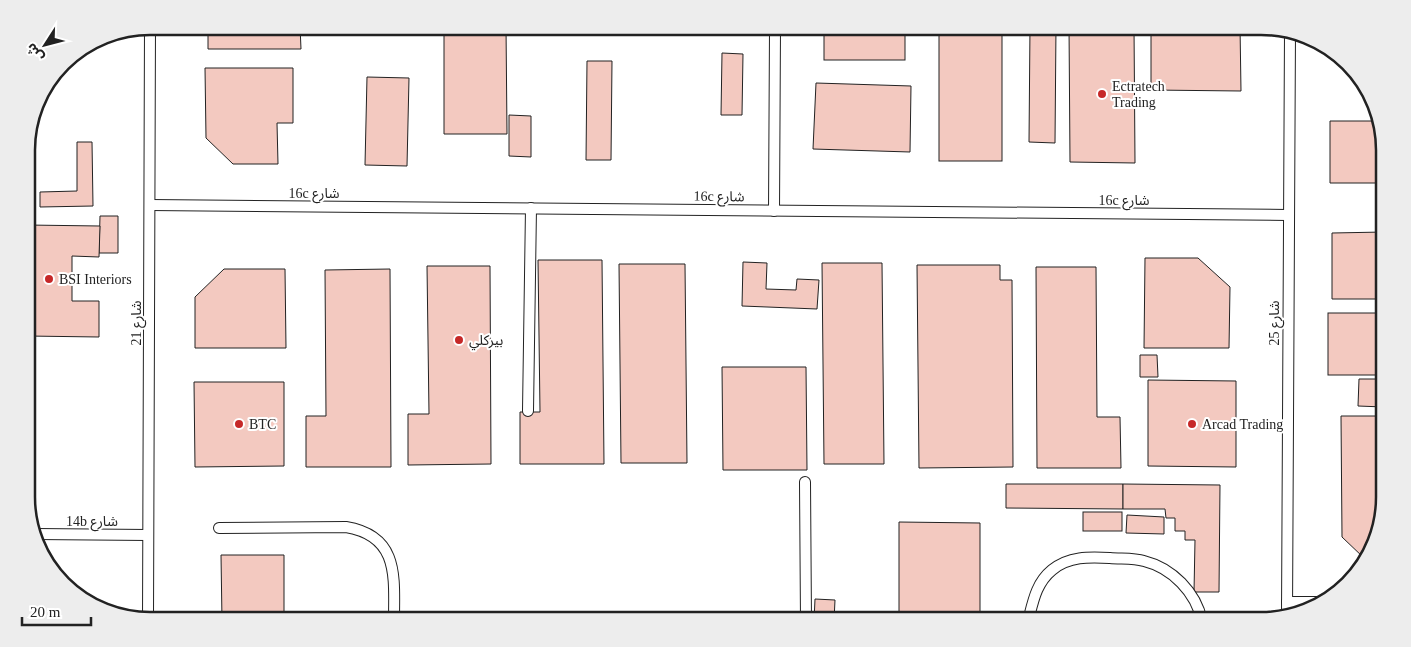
<svg xmlns="http://www.w3.org/2000/svg" width="1411" height="647" font-family="'Times New Roman','Noto Sans Arabic',serif">
<style>
.building{fill:#f3c9c0;stroke:#222}
.lines{fill:none;stroke-linecap:round;stroke-linejoin:round}
.lane-casing{stroke:#222;stroke-width:12}
.lane{stroke:#fff;stroke-width:10}
.poi-dot{fill:#c62828;stroke:#fff;stroke-width:2}
.labels{text-anchor:middle;stroke-width:4;stroke-linejoin:round;paint-order:stroke}
.poi-label{font-size:14px;fill:#222;stroke:#fff;text-anchor:start}
.street-label{font-size:14px;fill:#222;stroke:#fff}
.rim{fill:none;stroke:#222;stroke-width:2.5}
</style>
<rect width="100%" height="100%" fill="#fff"/>
<!-- building -->
<g class="building">
<polygon points="208,26 300,26 301,49 208,49"/>
<polygon points="444,26 506,26 507,134 444,134"/>
<rect x="824" y="26" width="81" height="34"/>
<rect x="939" y="26" width="63" height="135"/>
<polygon points="1030,26 1056,26 1055,143 1029,142"/>
<polygon points="1069,26 1134,26 1135,163 1070,162"/>
<polygon points="1151,26 1240,26 1241,91 1151,90"/>
<polygon points="722,53 743,54 742,115 721,115"/>
<polygon points="587,61 612,61 611,160 586,160"/>
<polygon points="205,68 293,68 293,123 277,123 278,164 233,164 206,138"/>
<polygon points="367,77 409,78 407,166 365,165"/>
<polygon points="816,83 911,86 910,152 813,149"/>
<polygon points="509,115 531,116 531,157 509,156"/>
<polygon points="1330,121 1378,121 1384,134 1384,183 1330,183"/>
<polygon points="77,142 92,142 93,206 40,207 40,192 77,191"/>
<polygon points="100,216 118,216 118,253 99,253"/>
<polygon points="27,225 100,226 99,257 72,256 72,301 99,301 99,337 27,336"/>
<polygon points="1384,232 1384,299 1332,299 1332,233"/>
<polygon points="1145,258 1198,258 1230,287 1229,348 1144,348"/>
<polygon points="538,260 602,260 604,464 520,464 520,412 540,412"/>
<polygon points="743,262 767,263 766,289 796,290 797,279 819,280 817,309 742,306"/>
<polygon points="822,263 882,263 884,464 824,464"/>
<polygon points="619,264 685,264 687,463 621,463"/>
<polygon points="917,265 1000,265 1000,280 1012,280 1013,467 919,468"/>
<polygon points="427,266 490,266 491,464 408,465 408,414 429,414"/>
<polygon points="1036,267 1096,267 1097,417 1120,417 1121,468 1037,468"/>
<polygon points="224,269 285,269 286,348 195,348 195,297"/>
<polygon points="390,269 391,467 306,467 306,416 326,416 325,270"/>
<rect x="1328" y="313" width="56" height="62"/>
<polygon points="1140,355 1157,355 1158,377 1140,377"/>
<polygon points="722,367 806,367 807,470 723,470"/>
<polygon points="1359,379 1384,379 1384,407 1358,406"/>
<polygon points="1148,380 1236,381 1236,467 1148,466"/>
<polygon points="194,382 284,382 284,466 195,467"/>
<polygon points="1341,416 1385,416 1385,497 1375,544 1364,558 1342,537"/>
<polygon points="1006,484 1123,484 1123,509 1006,508"/>
<polygon points="1123,484 1220,485 1219,592 1194,592 1195,540 1185,540 1185,531 1175,531 1175,518 1166,518 1165,509 1123,509"/>
<rect x="1083" y="512" width="39" height="19"/>
<polygon points="1127,515 1164,517 1164,534 1126,533"/>
<polygon points="899,522 980,523 980,621 899,621"/>
<polygon points="221,555 284,555 284,621 222,621"/>
<polygon points="67,584 74,584 91,602"/>
<polygon points="815,599 835,600 834,621 814,621"/>
</g>
<g class="lines">
<defs>
<g id="lane">
<polyline points="150,205 1288,215"/>
<polyline points="774,211 775,29"/>
<polyline points="528,411 531,208"/>
<polyline points="805,482 806,621"/>
<path d="M219,528L346,527C400,536 394,578 394,621"/>
<polyline points="36,534 148,535"/>
<polyline points="1287,602 1323,602"/>
<polyline points="1287,614 1290,32"/>
<polyline points="148,620 150,26"/>
<path d="M1028,621C1033,602 1036,583 1052,570C1069,556 1089,557 1110,558C1121,559 1134,558 1144,561C1172,568 1196,592 1202,621"/>
</g>
</defs>
<!-- lane casing -->
<use href="#lane" class="lane-casing"/>
<!-- lane -->
<use href="#lane" class="lane"/>
</g>
<!-- markers -->
<g class="poi-dot">
<circle cx="1102" cy="94" r="5"/>
<circle cx="49" cy="279" r="5"/>
<circle cx="459" cy="340" r="5"/>
<circle cx="239" cy="424" r="5"/>
<circle cx="1192" cy="424" r="5"/>
</g>
<g class="labels">
<!-- poi labels -->
<g class="poi-label">
<text x="1112" y="91">Ectratech<tspan x="1112" dy="16">Trading</tspan></text>
<text x="59" y="284">BSI Interiors</text>
<text x="469" y="345">بيركلي</text>
<text x="249" y="429">BTC</text>
<text x="1202" y="429">Arcad Trading</text>
</g>
<!-- street labels -->
<g class="street-label">
<text x="314" y="198">16c شارع</text>
<text transform="translate(719 196) rotate(1)" y="5">16c شارع</text>
<text x="1124" y="205">16c شارع</text>
<text transform="translate(136 323) rotate(-90)" y="5">شارع 21</text>
<text transform="translate(1274 323) rotate(-90)" y="5">شارع 25</text>
<text x="92" y="526">14b شارع</text>
</g>
</g>
<!-- crop -->
<path d="M0 0H1411V647H0ZM150 35H1261A115 115 0 0 1 1376 150V497A115 115 0 0 1 1261 612H150A115 115 0 0 1 35 497V150A115 115 0 0 1 150 35Z" fill="#ededed" fill-rule="evenodd"/>
<path class="rim" d="M150 35H1261A115 115 0 0 1 1376 150V497A115 115 0 0 1 1261 612H150A115 115 0 0 1 35 497V150A115 115 0 0 1 150 35Z"/>
<!-- north arrow -->
<g transform="translate(45 45) rotate(234)" stroke="#ffffff" stroke-width="4" paint-order="stroke">
<path d="M0-4L9 19L0 12L-9 19Z" fill="#222222"/>
<text y="-8" font-size="14" font-weight="bold" text-anchor="middle" fill="#222222">ش</text>
</g>
<!-- scale -->
<path d="M22 617v8h69v-8" fill="none" stroke="#222222" stroke-width="2.5"/>
<text x="30" y="617" font-size="15" fill="#222222" stroke="#ffffff" stroke-width="4" paint-order="stroke">20 m</text>
</svg>
